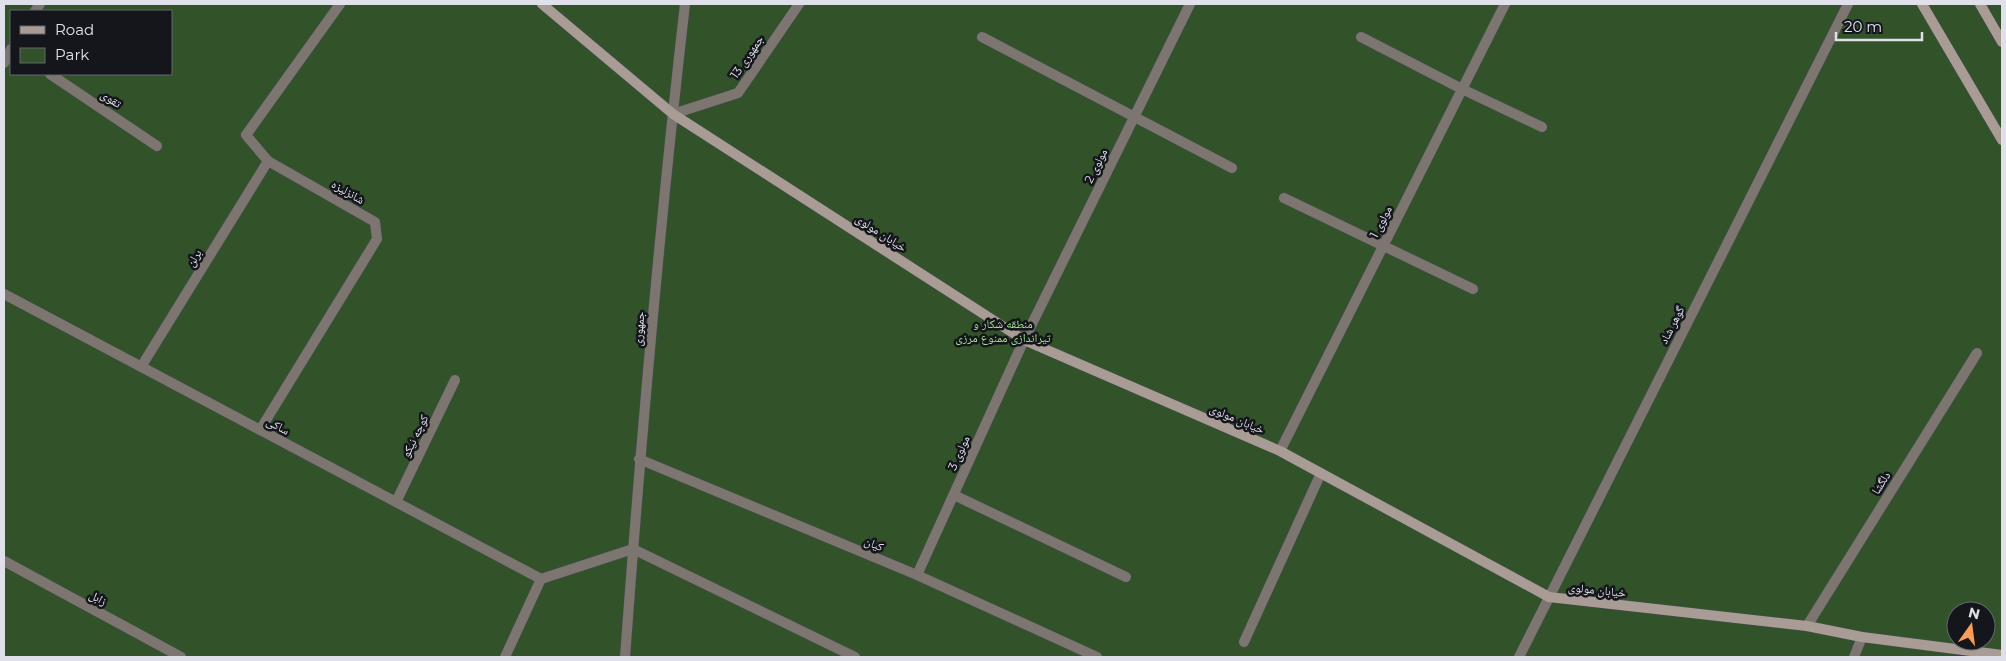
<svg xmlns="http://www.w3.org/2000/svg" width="2006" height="661" font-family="Montserrat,'Noto Naskh Arabic',sans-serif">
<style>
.green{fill:#325329;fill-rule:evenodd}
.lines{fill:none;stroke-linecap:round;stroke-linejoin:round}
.street-casing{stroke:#494a57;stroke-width:11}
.secondary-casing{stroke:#494a57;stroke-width:11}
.street{stroke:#7c7570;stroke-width:10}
.secondary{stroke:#a89c95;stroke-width:10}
.labels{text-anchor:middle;stroke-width:5;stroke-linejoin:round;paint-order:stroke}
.street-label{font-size:12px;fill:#dfe0ea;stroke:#15161c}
.park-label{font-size:12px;fill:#9fe48d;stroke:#15161c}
</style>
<rect width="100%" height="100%" fill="#2c2d3b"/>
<!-- green -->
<path class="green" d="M4,4H2002V657H4ZM11,11H171V74H11ZM1956,611H1986V641H1956Z"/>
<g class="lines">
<defs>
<g id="street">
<polyline points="35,11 40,4"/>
<polyline points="982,37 1232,168"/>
<polyline points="1361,37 1462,89 1542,127"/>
<polyline points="4,63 11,49"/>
<polyline points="50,74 157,146"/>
<polyline points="673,114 738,93 799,4"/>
<polyline points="1284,198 1473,289"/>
<polyline points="4,294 541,579"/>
<polyline points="141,367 268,161"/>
<polyline points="260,430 377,239 375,222 268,161 246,135 340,4"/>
<polyline points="1280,451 1505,4"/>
<polyline points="639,459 917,575 1097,657"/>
<polyline points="954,495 1126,577"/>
<polyline points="396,502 455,380"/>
<polyline points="4,561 181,657"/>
<polyline points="917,575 1024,340 1190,4"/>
<polyline points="1807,626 1977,353"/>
<polyline points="1244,642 1321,473"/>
<polyline points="505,657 541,579 633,549 855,657"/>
<path d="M625,657C641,439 660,221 685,4"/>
<polyline points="1519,657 1848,4"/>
<polyline points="1854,657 1862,637"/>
</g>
<g id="secondary">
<polyline points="542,4 673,114 1024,340 1280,451 1549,597 1807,626 1862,637 2002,655"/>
<polyline points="1922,4 2002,140"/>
<polyline points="1980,4 2002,42"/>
</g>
</defs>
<!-- street casing -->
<use href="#street" class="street-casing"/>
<!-- secondary casing -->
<use href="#secondary" class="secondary-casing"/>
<!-- street -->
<use href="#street" class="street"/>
<!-- secondary -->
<use href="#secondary" class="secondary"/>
</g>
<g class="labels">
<!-- street labels -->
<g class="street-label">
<text transform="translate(747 57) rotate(-56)" y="4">جمهوری 13</text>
<text transform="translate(111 99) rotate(34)" y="4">تقوی</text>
<text transform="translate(1096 166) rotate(-64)" y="4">مولوی 2</text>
<text transform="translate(348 192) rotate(30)" y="4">شانزلیزه</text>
<text transform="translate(1381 222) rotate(-63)" y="4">مولوی 1</text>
<text transform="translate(881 233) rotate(33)" y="4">خیابان مولوی</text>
<text transform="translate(194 258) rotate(-59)" y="4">برلن</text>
<text transform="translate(1672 325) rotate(-63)" y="4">گوهر شاد</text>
<text transform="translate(639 329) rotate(-85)" y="4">جمهوری</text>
<text transform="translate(1237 419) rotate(23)" y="4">خیابان مولوی</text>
<text transform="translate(278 426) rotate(28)" y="4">ساکی</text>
<text transform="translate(415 436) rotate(-64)" y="4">کوچه نیکو</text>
<text transform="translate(959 453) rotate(-66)" y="4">مولوی 3</text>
<text transform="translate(1881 483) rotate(-58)" y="4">دلگشا</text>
<text transform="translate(874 544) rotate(23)" y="4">کیان</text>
<text transform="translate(1597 590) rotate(6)" y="4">خیابان مولوی</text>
<text transform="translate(98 598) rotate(29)" y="4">زابل</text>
</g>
<!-- park labels -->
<g class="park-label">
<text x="1003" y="328">منطقه شکار و<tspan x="1003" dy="14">تیراندازی ممنوع مرزی</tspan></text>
</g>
</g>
<!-- border -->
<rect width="2006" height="661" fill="none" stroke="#dfe0ea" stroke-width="10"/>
<!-- legend -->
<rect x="10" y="10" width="162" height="65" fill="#15161c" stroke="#66676e"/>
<rect x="20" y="26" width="25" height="8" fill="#a89c95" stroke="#66676e"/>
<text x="55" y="35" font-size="15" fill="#dfe0ea">Road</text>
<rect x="20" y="48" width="25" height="15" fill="#325329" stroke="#66676e"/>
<text x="55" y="60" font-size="15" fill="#dfe0ea">Park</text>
<!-- north arrow -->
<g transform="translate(1971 626) rotate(14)"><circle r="24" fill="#15161c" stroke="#66676e"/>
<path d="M0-4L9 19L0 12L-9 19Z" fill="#fd9c56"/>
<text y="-8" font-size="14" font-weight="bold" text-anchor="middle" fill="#dfe0ea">N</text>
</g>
<!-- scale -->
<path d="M1836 32v8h86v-8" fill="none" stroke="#dfe0ea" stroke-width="2.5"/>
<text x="1844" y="32" font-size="15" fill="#dfe0ea" stroke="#15161c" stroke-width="4" paint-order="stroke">20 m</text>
</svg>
